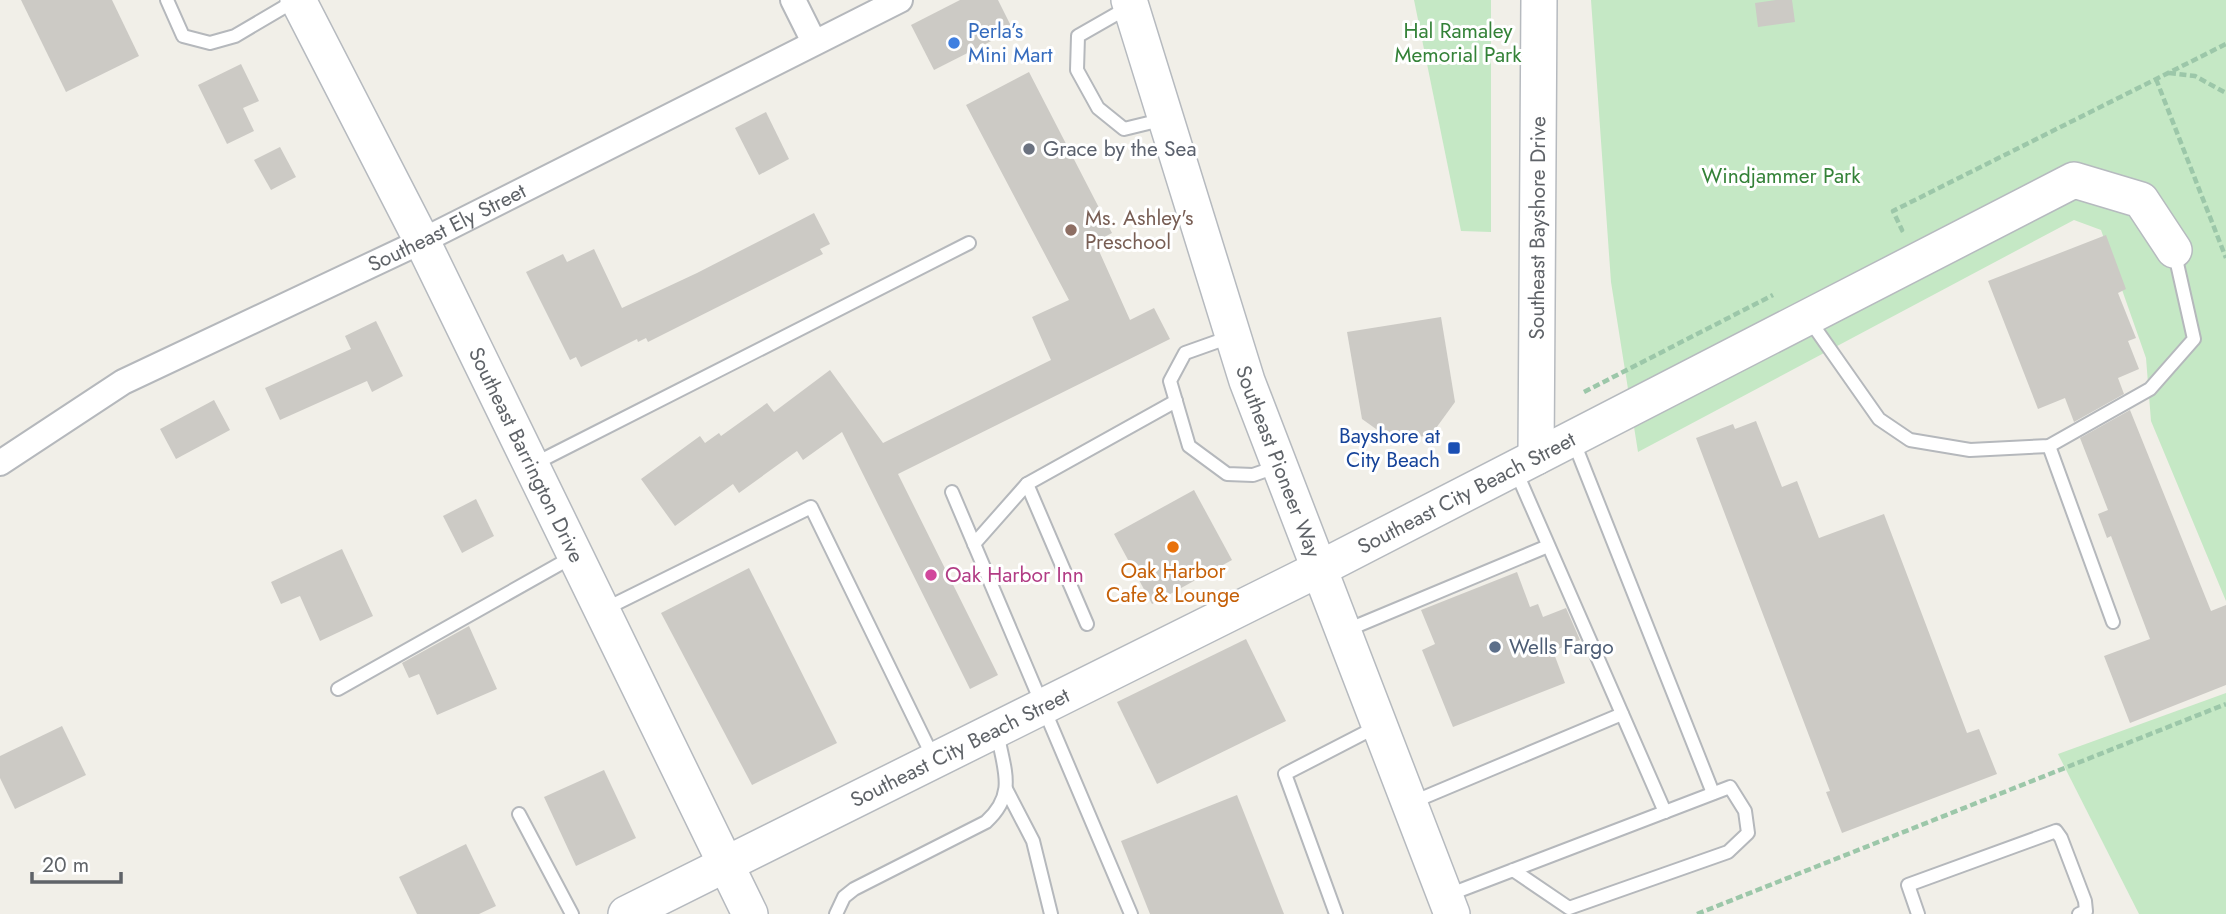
<svg xmlns="http://www.w3.org/2000/svg" width="2226" height="914" font-family="Jost,sans-serif">
<style>
.green{fill:#c5e8c5}
.building{fill:#cccac5}
.lines{fill:none;stroke-linecap:round;stroke-linejoin:round}
.lane-casing{stroke:#b5b8bc;stroke-width:16}
.street-casing{stroke:#b5b8bc;stroke-width:28}
.secondary-casing{stroke:#b6babf;stroke-width:38}
.path{stroke:#9cc7a9;stroke-width:4.5;stroke-dasharray:7 3.5;stroke-linecap:butt}
.lane{stroke:#fff;stroke-width:12}
.street{stroke:#fff;stroke-width:24}
.secondary{stroke:#fff;stroke-width:35}
.shop-dot{fill:#3f7fe0;stroke:#fff;stroke-width:2.5}
.worship-dot{fill:#6b7280;stroke:#fff;stroke-width:2.5}
.education-dot{fill:#8d6e63;stroke:#fff;stroke-width:2.5}
.transit-dot{fill:#1a4fb4;stroke:#fff;stroke-width:2.5}
.food-dot{fill:#e8710a;stroke:#fff;stroke-width:2.5}
.hotel-dot{fill:#d1479c;stroke:#fff;stroke-width:2.5}
.service-dot{fill:#5c6f8a;stroke:#fff;stroke-width:2.5}
.labels{text-anchor:middle;stroke-width:6;stroke-linejoin:round;paint-order:stroke}
.shop-label{font-size:21px;fill:#366cbe;stroke:#fff;text-anchor:start}
.park-label{font-size:21px;fill:#348238;stroke:#fff}
.worship-label{font-size:21px;fill:#5b616d;stroke:#fff;text-anchor:start}
.education-label{font-size:21px;fill:#785e54;stroke:#fff;text-anchor:start}
.street-label{font-size:21px;fill:#5f6368;stroke:#fff}
.transit-label{font-size:21px;fill:#164399;stroke:#fff;text-anchor:end}
.food-label{font-size:21px;fill:#c56008;stroke:#fff}
.hotel-label{font-size:21px;fill:#b23c85;stroke:#fff;text-anchor:start}
.service-label{font-size:21px;fill:#4e5e75;stroke:#fff;text-anchor:start}
</style>
<rect width="100%" height="100%" fill="#f1efe8"/>
<!-- green -->
<g class="green">
<polygon points="1414,0 1491,0 1491,232 1461,231"/>
<polygon points="1591,0 2226,0 2226,601 2151,421 2146,358 2101,230 2074,220 1638,452 1611,282"/>
<polygon points="2226,693 2226,914 2139,914 2058,754"/>
</g>
<!-- building -->
<g class="building">
<polygon points="21,0 112,0 139,56 66,92"/>
<polygon points="960,0 998,0 1013,30 934,70 911,25"/>
<polygon points="1776,0 1792,0 1795,22 1758,27 1755,3"/>
<polygon points="241,64 259,101 243,108 254,131 227,144 198,85"/>
<polygon points="1029,72 1112,233 1095,242 1130,320 1154,308 1170,339 898,474 998,675 970,689 842,432 803,460 797,451 739,493 733,484 675,526 641,479 700,436 705,443 719,433 721,436 767,403 774,412 830,370 883,443 1051,360 1032,317 1069,300 966,105"/>
<polygon points="766,112 789,159 759,175 735,128"/>
<polygon points="280,147 296,177 271,190 254,160"/>
<polygon points="814,213 830,244 820,249 823,254 648,342 646,338 638,342 637,339 581,367 576,357 570,360 526,272 563,254 567,262 594,249 622,308 697,273"/>
<polygon points="2106,235 2126,289 2118,293 2136,338 2128,341 2139,369 2118,378 2124,394 2074,422 2065,398 2038,409 1988,281"/>
<polygon points="1441,317 1455,402 1431,435 1393,441 1362,419 1347,332"/>
<polygon points="376,321 403,376 372,392 367,381 280,420 265,388 351,349 345,336"/>
<polygon points="214,400 230,430 176,459 160,429"/>
<polygon points="2130,410 2211,611 2226,605 2226,685 2130,723 2104,656 2150,639 2111,536 2107,538 2098,514 2108,510 2080,438"/>
<polygon points="1756,421 1782,487 1797,481 1819,538 1884,514 1967,733 1979,729 1997,774 1842,833 1826,792 1830,791 1696,438 1733,424 1735,429"/>
<polygon points="1194,490 1232,560 1152,604 1114,534"/>
<polygon points="476,499 494,536 462,553 443,516"/>
<polygon points="342,549 373,616 320,641 300,596 281,604 271,582"/>
<polygon points="749,568 837,743 752,785 661,613"/>
<polygon points="1517,572 1530,607 1538,604 1543,617 1566,608 1580,640 1553,651 1565,683 1453,727 1422,650 1435,644 1421,610"/>
<polygon points="469,626 497,689 437,715 419,674 409,678 402,663"/>
<polygon points="1246,639 1286,721 1157,784 1117,702"/>
<polygon points="62,726 86,775 15,809 0,778 0,756"/>
<polygon points="604,770 636,838 576,866 544,797"/>
<polygon points="1237,795 1284,914 1150,914 1121,841"/>
<polygon points="466,844 496,906 479,914 417,914 399,877"/>
</g>
<g class="lines">
<defs>
<g id="lane">
<polyline points="167,0 183,36 210,43 235,36 296,0"/>
<polyline points="1127,8 1078,36 1077,70 1098,108 1124,129 1165,119"/>
<polyline points="1808,318 1879,419 1910,440 1970,450 2049,446 2150,389 2194,339 2174,250"/>
<polyline points="1230,337 1185,353 1170,381 1189,446 1227,474 1253,475 1276,467"/>
<polyline points="1573,440 1713,793"/>
<polyline points="2049,446 2113,622"/>
<polyline points="534,464 969,243"/>
<polyline points="1515,469 1665,812"/>
<polyline points="1027,484 1087,624"/>
<polyline points="952,492 1131,914"/>
<polyline points="974,544 1027,484 1176,401"/>
<polyline points="605,609 811,507 934,759"/>
<polyline points="1347,630 1548,546"/>
<polyline points="338,689 574,556"/>
<polyline points="1006,789 1033,841 1051,914"/>
<polyline points="1413,802 1622,714"/>
<polyline points="519,814 572,914"/>
<polyline points="1448,895 1730,787 1745,811 1748,833 1728,852 1569,908 1513,870"/>
<path d="M836,914L844,897L854,889L986,822C1018,793 1003,768 997,731"/>
<polyline points="1336,914 1285,774 1376,727"/>
<polyline points="1918,914 1908,885 2056,831 2061,838 2085,901 2086,911 2079,914"/>
</g>
<g id="street">
<polyline points="793,0 814,42"/>
<path id="s1" d="M0,463L123,382L422,241L900,0"/>
</g>
<g id="secondary">
<path id="s2" d="M298,0L422,241L750,914"/>
<path id="s3" d="M1129,0L1247,381L1452,914"/>
<path id="s4" d="M1536,457L1539,0"/>
<path id="s5" d="M626,914L1319,569L2074,180L2141,200L2174,250"/>
</g>
</defs>
<!-- lane casing -->
<use href="#lane" class="lane-casing"/>
<!-- street casing -->
<use href="#street" class="street-casing"/>
<!-- secondary casing -->
<use href="#secondary" class="secondary-casing"/>
<!-- path -->
<g class="path">
<polyline points="2169,73 2195,76 2226,93"/>
<polyline points="2156,79 2226,258"/>
<polyline points="1900,231 1902,230 1893,211 2226,44"/>
<polyline points="1584,392 1773,295"/>
<polyline points="1697,914 2226,704"/>
</g>
<!-- lane -->
<use href="#lane" class="lane"/>
<!-- street -->
<use href="#street" class="street"/>
<!-- secondary -->
<use href="#secondary" class="secondary"/>
</g>
<!-- markers -->
<circle class="shop-dot" cx="954" cy="43" r="7"/>
<circle class="worship-dot" cx="1029" cy="149" r="7"/>
<circle class="education-dot" cx="1071" cy="230" r="7"/>
<rect class="transit-dot" x="1447" y="441" width="14" height="14" rx="3.5"/>
<circle class="food-dot" cx="1173" cy="547" r="7"/>
<circle class="hotel-dot" cx="931" cy="575" r="7"/>
<circle class="service-dot" cx="1495" cy="647" r="7"/>
<g class="labels">
<!-- shop labels -->
<g class="shop-label">
<text x="968" y="38">Perla’s<tspan x="968" dy="24">Mini Mart</tspan></text>
</g>
<!-- park labels -->
<g class="park-label">
<text x="1458" y="38">Hal Ramaley<tspan x="1458" dy="24">Memorial Park</tspan></text>
<text x="1781" y="183">Windjammer Park</text>
</g>
<!-- worship labels -->
<g class="worship-label">
<text x="1043" y="156">Grace by the Sea</text>
</g>
<!-- education labels -->
<g class="education-label">
<text x="1085" y="225">Ms. Ashley's<tspan x="1085" dy="24">Preschool</tspan></text>
</g>
<!-- street labels -->
<g class="street-label">
<text dy="7" stroke="none"><textPath href="#s1" startOffset="506">Southeast Ely Street</textPath></text>
<text dy="7" stroke="none"><textPath href="#s4" startOffset="229">Southeast Bayshore Drive</textPath></text>
<text dy="7" stroke="none"><textPath href="#s2" startOffset="509">Southeast Barrington Drive</textPath></text>
<text dy="7" stroke="none"><textPath href="#s3" startOffset="485">Southeast Pioneer Way</textPath></text>
<text dy="7" stroke="none"><textPath href="#s5" startOffset="940">Southeast City Beach Street</textPath></text>
<text dy="7" stroke="none"><textPath href="#s5" startOffset="373">Southeast City Beach Street</textPath></text>
</g>
<!-- transit labels -->
<g class="transit-label">
<text x="1440" y="443">Bayshore at<tspan x="1440" dy="24">City Beach</tspan></text>
</g>
<!-- food labels -->
<g class="food-label">
<text x="1173" y="578">Oak Harbor<tspan x="1173" dy="24">Cafe &amp; Lounge</tspan></text>
</g>
<!-- hotel labels -->
<g class="hotel-label">
<text x="945" y="582">Oak Harbor Inn</text>
</g>
<!-- service labels -->
<g class="service-label">
<text x="1509" y="654">Wells Fargo</text>
</g>
</g>
<!-- scale -->
<path d="M32 872v10h89v-10" fill="none" stroke="#5f6368" stroke-width="3.5"/>
<text x="42" y="872" font-size="21" fill="#5f6368" stroke="#ffffff" stroke-width="5" paint-order="stroke">20 m</text>
</svg>
